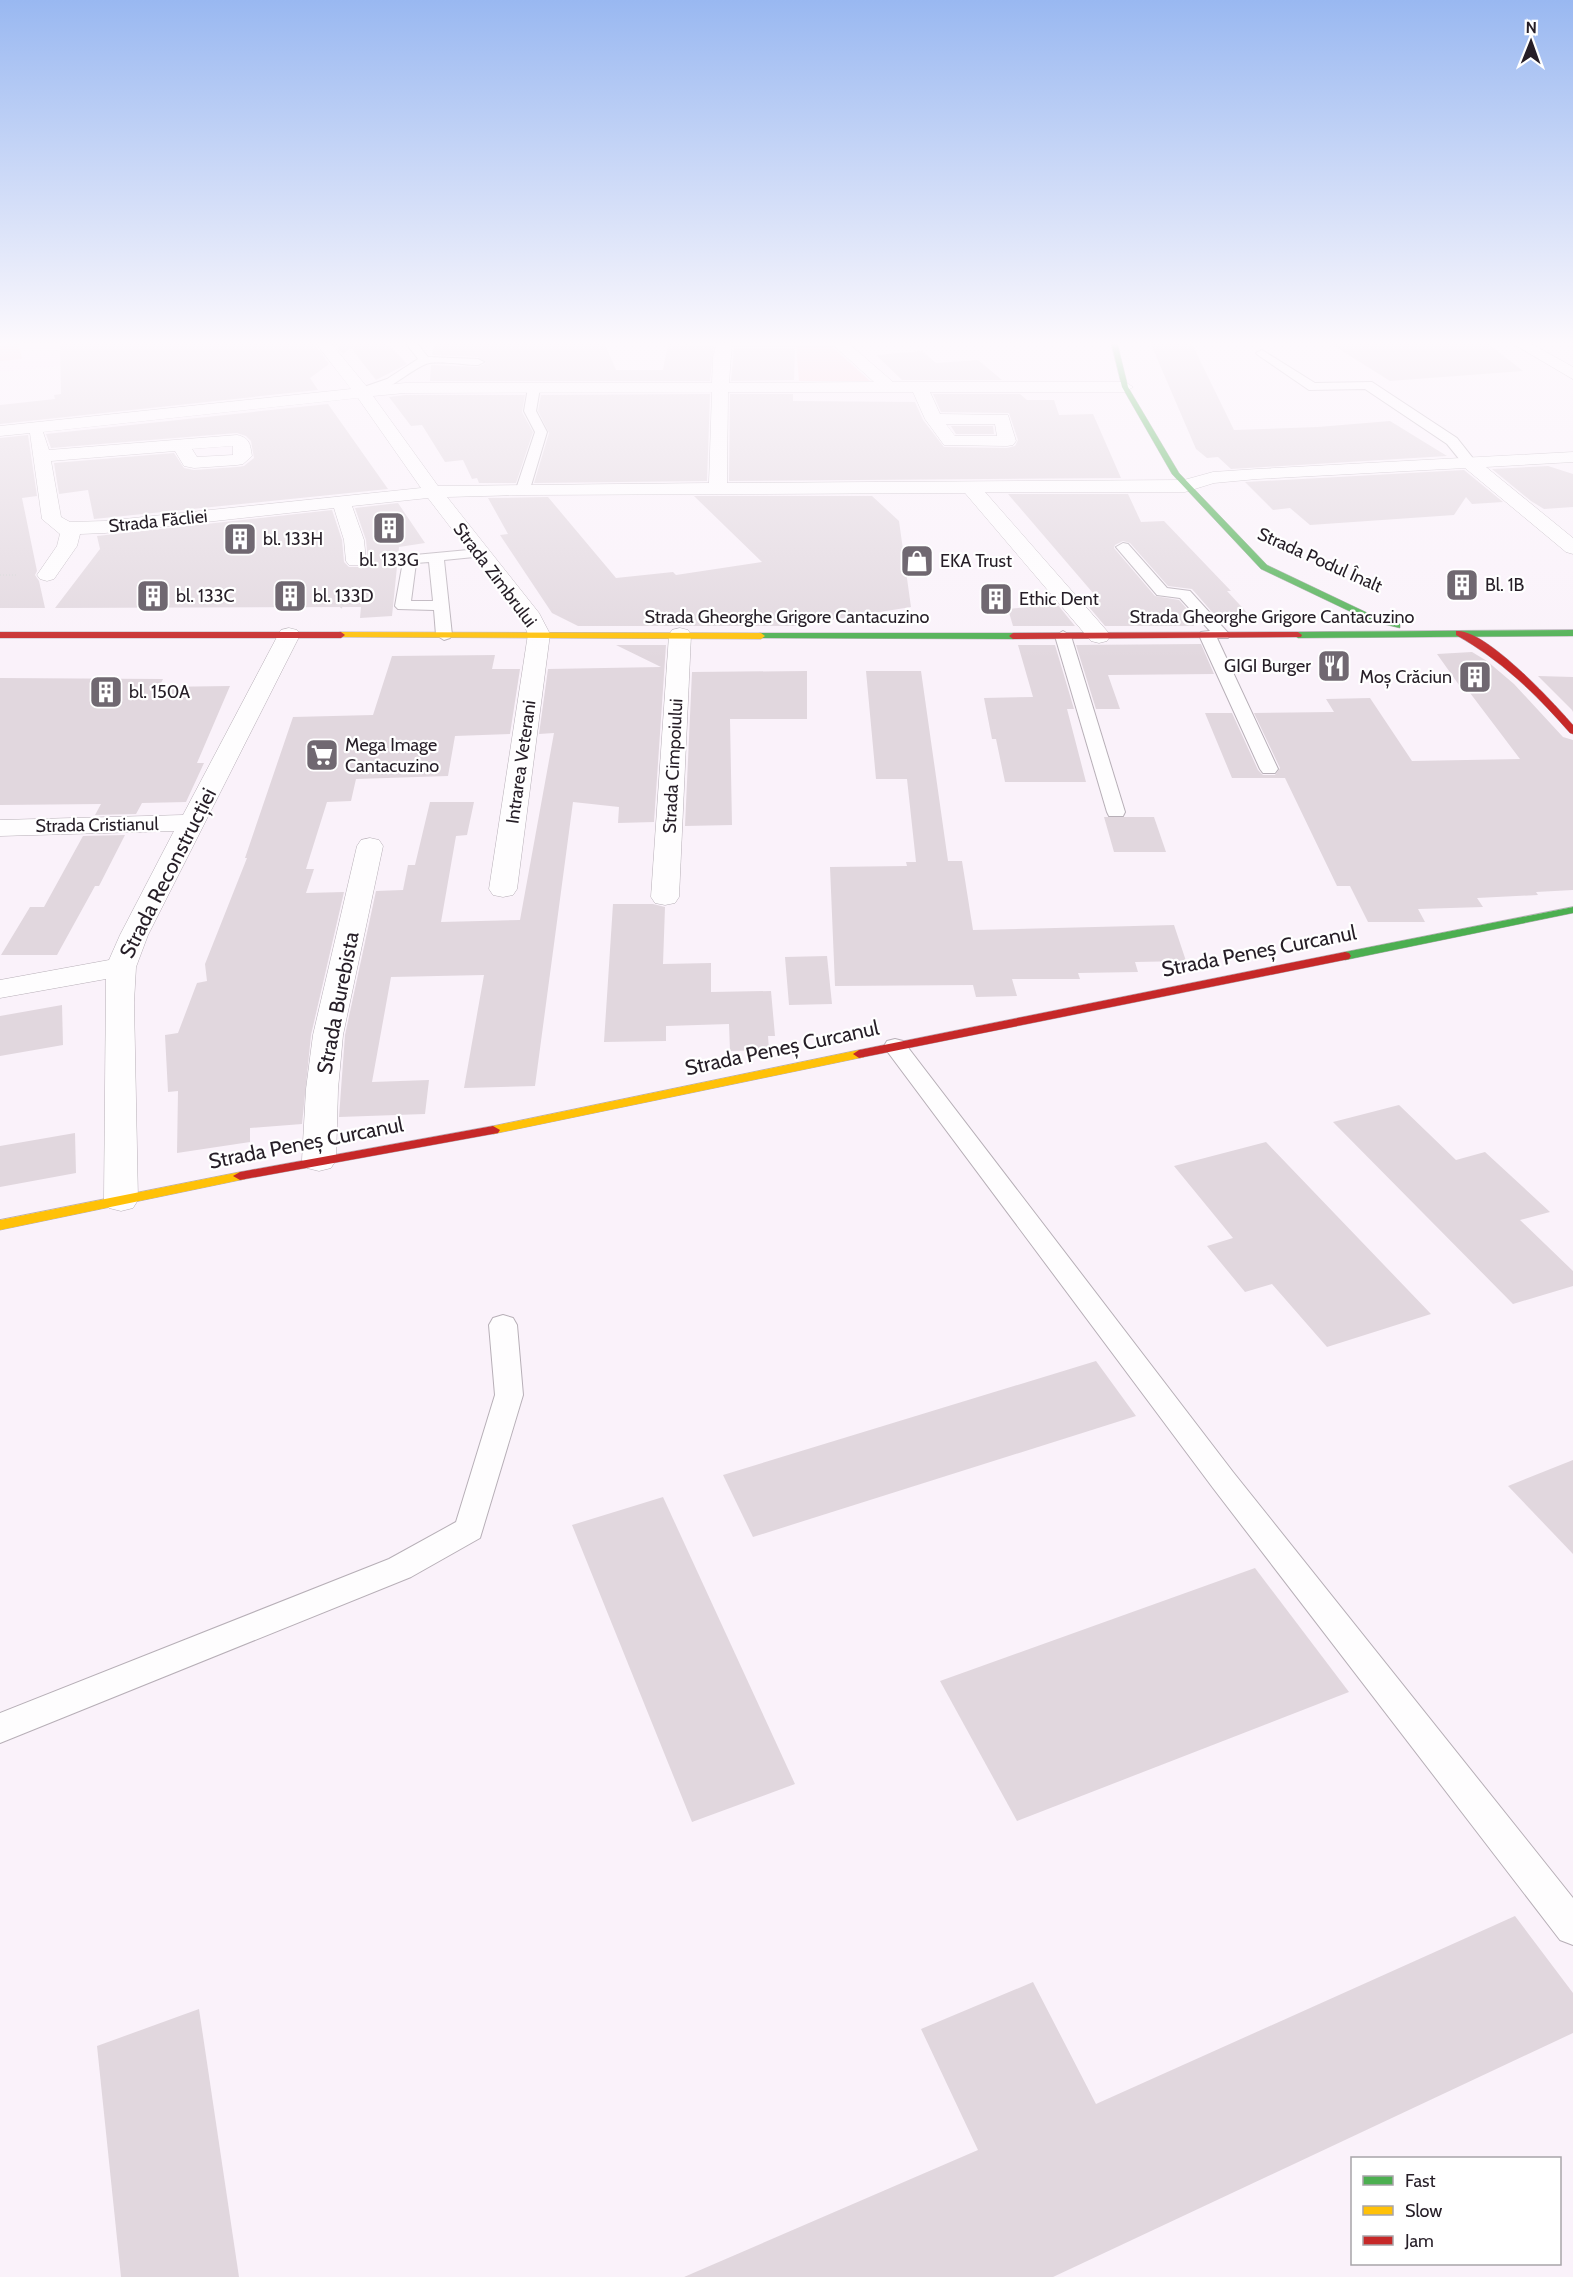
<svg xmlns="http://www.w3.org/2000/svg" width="1573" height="2277" font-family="Cabin,sans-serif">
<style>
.built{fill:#fceafc}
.green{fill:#f9d2db}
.building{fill:#e1d7de}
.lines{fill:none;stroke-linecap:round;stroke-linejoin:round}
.lane-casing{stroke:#b7afb7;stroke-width:2}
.street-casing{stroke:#b7afb7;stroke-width:1}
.fast-casing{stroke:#b7afb7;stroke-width:1}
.slow-casing{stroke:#b7afb7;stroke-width:1}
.jam-casing{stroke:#b7afb7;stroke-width:1}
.path{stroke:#d7d5d7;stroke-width:2;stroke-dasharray:1 2;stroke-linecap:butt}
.lane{fill:#fefdfe;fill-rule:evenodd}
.street{fill:#fefdfe;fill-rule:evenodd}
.fast{fill:#4caf50;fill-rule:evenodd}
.slow{fill:#ffc107;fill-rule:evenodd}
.jam{fill:#c62828;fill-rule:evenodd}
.labels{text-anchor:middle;stroke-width:4.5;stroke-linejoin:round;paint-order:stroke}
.far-street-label{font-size:18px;fill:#261e27;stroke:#fff}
.far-poi-label{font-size:18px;fill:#261e27;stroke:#fff;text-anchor:start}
.street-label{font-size:21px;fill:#261e27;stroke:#fff}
</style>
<rect width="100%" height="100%" fill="#faf2fa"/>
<!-- built -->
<polygon class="built" points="0,342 316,342 0,372"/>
<!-- green -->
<g class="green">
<polygon points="19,343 22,359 0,361 0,345"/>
<polygon points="796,345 830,345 870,381 799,381"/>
</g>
<!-- building -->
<g class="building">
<polygon points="60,342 313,342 329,364 310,378 318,390 0,424 0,405 55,399 54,395 61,394"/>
<polygon points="333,342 386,342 407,364 376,380 351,348 343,354"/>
<polygon points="434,342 604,342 616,370 663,370 668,344 714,345 710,381 430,381 431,365 478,367 486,363 478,357 432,355"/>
<polygon points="1150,342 1191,342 1234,430 1318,427 1390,421 1447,456 1231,469 1218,457 1207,458 1196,449"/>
<polygon points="1328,342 1486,342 1523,371 1390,381"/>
<polygon points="734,348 795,348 794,380 731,381"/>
<polygon points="922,351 936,363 978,360 1002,380 902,380 876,355"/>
<polygon points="710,394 707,481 534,483 549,433 538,411 541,395"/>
<polygon points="730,394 793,394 793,401 915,402 923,420 944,447 1007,448 1015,446 1018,440 1009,413 941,412 933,394 1020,394 1027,400 1054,400 1059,415 1093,414 1121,478 729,481"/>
<polygon points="405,395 525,395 522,412 533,432 516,483 479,483 477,478 472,479 463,460 445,462 422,425 411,426 389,397"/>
<polygon points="328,404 388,489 94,519 88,490 59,494 54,463 174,453 184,468 194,470 237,467 244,466 254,458 251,441 246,436 237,433 51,448 46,434"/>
<polygon points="951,426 993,426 994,434 956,434"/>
<polygon points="28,435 37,496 22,498 37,571 35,575 39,581 45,608 0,608 0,438"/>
<polygon points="1548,466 1573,474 1573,507 1544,509 1531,501 1492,469"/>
<polygon points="1464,470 1503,502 1472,504 1466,497 1454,515 1310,525 1290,508 1273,510 1245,482"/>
<polygon points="1008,494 1128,494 1141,522 1164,521 1231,591 1227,591 1251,617 1219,620 1192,589 1168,586 1130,543 1123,541 1115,545 1114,548 1155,596 1179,600 1198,621 1193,622 1194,626 1105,626 1084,601 1099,600"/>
<polygon points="694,496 872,496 899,521 911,607 793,626 578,626 552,613 500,535 508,534 488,498 548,497 616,578 673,572 676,575 762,562"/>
<polygon points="398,503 425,543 399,547 392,616 360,618 361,607 55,608 100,549 97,536 332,510 342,540 344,562 349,567 363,567 368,561 366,540 355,508"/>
<polygon points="1057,604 1075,626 1013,626 1008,609"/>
<polygon points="1201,644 1214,674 1108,675 1120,709 1096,709 1076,645"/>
<polygon points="616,645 666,645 654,822 618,823 619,807 573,802 535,1086 464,1088 484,975 391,977 372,1082 429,1080 425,1114 339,1117 345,1035 376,891 403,890 408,865 415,865 430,802 474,802 467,835 456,836 441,922 520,920 554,733 539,734 548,669 661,667"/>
<polygon points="1018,645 1055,645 1074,709 1067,709 1086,782 1005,782 996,739 992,739 984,698 1033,697"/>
<polygon points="1472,652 1487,661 1514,684 1563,737 1573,740 1573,890 1536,892 1538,895 1477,898 1483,907 1418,909 1425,922 1368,922 1350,886 1337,886 1285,778 1232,778 1205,713 1232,713 1258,770 1263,775 1275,775 1280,768 1254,713 1334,712 1326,699 1370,698 1412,761 1520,759 1464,685 1459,685 1437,654"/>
<polygon points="495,655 492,669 520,669 510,734 455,736 448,776 356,779 351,801 327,802 306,869 314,869 306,893 344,892 311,1035 302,1124 250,1128 250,1142 177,1153 178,1091 168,1092 165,1035 178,1033 197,983 207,981 205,964 247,858 245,858 293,717 373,715 392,656"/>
<polygon points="807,671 807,719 730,719 732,825 685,826 692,672"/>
<polygon points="866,671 921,671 948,861 962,861 973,930 1174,925 1186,961 1135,962 1138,972 1078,973 1080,979 1012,979 1017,996 976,997 973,985 835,986 830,867 907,866 906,862 916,862 907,779 876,779"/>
<polygon points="1538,676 1573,677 1573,712 1572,710"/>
<polygon points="0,678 163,679 159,687 230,686 197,763 204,763 186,802 142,803 136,814 95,815 101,804 0,805"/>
<polygon points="1104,817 1154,817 1166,852 1114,852"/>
<polygon points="125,835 99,886 95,886 57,955 1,955 30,907 44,907 83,836"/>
<polygon points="613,904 653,904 665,907 663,964 711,963 711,992 771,991 775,1036 768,1036 769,1050 730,1051 729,1024 666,1026 666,1041 604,1042"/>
<polygon points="827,956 832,1004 789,1005 785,957"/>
<polygon points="62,1005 63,1045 0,1056 0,1016"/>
<polygon points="1399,1105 1456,1160 1485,1152 1550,1212 1520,1220 1573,1271 1573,1286 1513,1304 1333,1122"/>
<polygon points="75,1133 76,1173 0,1187 0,1146"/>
<polygon points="1266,1142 1431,1314 1327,1347 1272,1284 1245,1292 1207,1246 1233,1238 1174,1166"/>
<polygon points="1096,1361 1136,1416 753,1537 723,1475"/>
<polygon points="1573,1460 1573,1554 1508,1486"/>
<polygon points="663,1497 795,1784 692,1822 572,1525"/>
<polygon points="1255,1568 1349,1692 1017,1821 940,1681"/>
<polygon points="1515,1916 1573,1993 1573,2033 1053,2277 684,2277 978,2150 921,2029 1033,1982 1096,2104"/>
<polygon points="199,2009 239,2277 121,2277 97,2046"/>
</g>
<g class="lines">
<defs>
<g id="lane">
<path d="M405,342H416L428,357L478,359L484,362L478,365C466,365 436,360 426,364C406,372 382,399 358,395V389L387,379L418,359Z"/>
<polygon points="719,342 845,342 846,343 840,346 724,346 720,345"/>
<polygon points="1262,350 1315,383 1372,382 1457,438 1476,462 1474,465 1464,465 1447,444 1365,389 1309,390 1258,355 1256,353"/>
<polygon points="534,384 540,388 536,411 547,432 530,489 523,493 516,489 535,432 524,411 528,388"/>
<polygon points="1123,543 1128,544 1167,588 1190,591 1230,635 1228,638 1217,638 1278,769 1275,773 1263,773 1260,769 1199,635 1201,632 1210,631 1180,598 1157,595 1116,547"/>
<path d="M479,549L486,553L484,556L444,560L452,635L450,638L444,640L436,635L434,610L398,609L395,606L404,556ZM429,562L433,601H411L416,563Z"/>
<polygon points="1063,631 1071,636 1125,812 1123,816 1109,816 1107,812 1055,636"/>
<polygon points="895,1039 903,1041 1233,1472 1573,1898 1573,1945 1560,1940 1213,1488 887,1051 884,1046 887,1041"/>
<polygon points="503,1315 513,1318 517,1325 523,1395 480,1538 411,1577 0,1743 0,1713 389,1559 456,1522 495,1395 489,1325 493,1318"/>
</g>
<g id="street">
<path d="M315,342H330L367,387L405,383H712L713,357L717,342H732L729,383L874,382L830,342H847L893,382H1125L1133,387L1125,392H930L940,414L1008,415L1016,441L1013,445L1007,446L944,445L925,419L913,392H728L727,483L1184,480L1213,472L1257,469L1573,452V462L1486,467L1573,538V554L1566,552L1465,468L1257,479L1214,483L1185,492H985L1107,631L1110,636L1107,641L1099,643L1091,641L965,493L523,495L447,497L539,613L550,634L517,889L513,895L503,897L493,895L489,889L528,634L521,619L428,498L352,506L364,540L366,561L363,565H349L346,561L344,540L334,508L105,533L80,534L77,546L54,579L47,581L40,579L37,575L57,546L60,534L42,519L30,433L0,436V426L351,389ZM712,392L709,483L438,486L373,396L405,393ZM358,398L421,488L105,521L70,522L61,517L51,461L175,451L184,466L194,468L237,465L243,464L252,456C250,444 250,438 237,435L49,450L43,432ZM946,424H995L997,436H955ZM233,446V455L197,457L192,449Z"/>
<polygon points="1510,342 1528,342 1573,367 1573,379"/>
<polygon points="289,628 297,630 300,635 148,935 136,967 134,1002 138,1200 133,1208 121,1211 109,1208 104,1200 106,979 0,998 0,980 109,960 120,935 174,831 0,836 0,820 183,815 278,635 281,630"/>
<polygon points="680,628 688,630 691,635 679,897 675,903 665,905 655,903 651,897 669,635 672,630"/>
<polygon points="370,838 379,840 383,846 343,1035 338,1089 336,1160 331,1168 319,1171 307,1168 302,1160 306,1089 313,1035 357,846 361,840"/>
</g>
<g id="fast">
<polygon points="1111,342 1117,342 1128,387 1179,473 1267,565 1376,617 1400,624 1400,628 1370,621 1261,569 1172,474 1122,387"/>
<polygon points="1573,630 1573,636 1298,638 1294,635 1298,632"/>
<polygon points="761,633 1013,633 1017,636 1013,639 758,638 758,634"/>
<polygon points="1573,907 1573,913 1345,960 1339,956 1345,952"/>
</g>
<g id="slow">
<polygon points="341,632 761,633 765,636 761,639 338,637 338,633"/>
<polygon points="859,1050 864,1051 865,1054 864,1057 493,1134 486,1130 493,1126"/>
<polygon points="240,1172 245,1173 247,1176 245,1179 0,1230 0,1220"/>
</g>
<g id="jam">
<path d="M1456,631C1485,628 1554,703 1573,725V734L1570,733C1536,694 1501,660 1456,635Z"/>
<polygon points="0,632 341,632 345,635 341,638 0,638"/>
<polygon points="1298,632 1302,635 1301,637 1013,639 1009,636 1013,633"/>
<polygon points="1345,952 1349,953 1351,956 1349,959 859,1058 853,1054 859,1050"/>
<polygon points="493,1126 500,1130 498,1133 240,1180 233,1176 240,1172"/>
</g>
</defs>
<!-- lane casing -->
<use href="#lane" class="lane-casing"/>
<!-- street casing -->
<use href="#street" class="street-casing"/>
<!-- fast casing -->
<use href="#fast" class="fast-casing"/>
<!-- slow casing -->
<use href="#slow" class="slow-casing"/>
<!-- jam casing -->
<use href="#jam" class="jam-casing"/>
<!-- path -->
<g class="path">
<polyline points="0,575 17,575"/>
<polyline points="341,608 353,585"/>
</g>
<!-- lane -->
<use href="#lane" class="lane"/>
<!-- street -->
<use href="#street" class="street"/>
<!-- fast -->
<use href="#fast" class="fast"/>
<!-- slow -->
<use href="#slow" class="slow"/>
<!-- jam -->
<use href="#jam" class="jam"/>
</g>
<!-- sky -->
<linearGradient id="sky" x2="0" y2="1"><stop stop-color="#99b8f1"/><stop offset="0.52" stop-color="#fdf9fd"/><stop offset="1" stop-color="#fdf9fd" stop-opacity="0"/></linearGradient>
<rect width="1573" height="660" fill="url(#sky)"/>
<!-- icons -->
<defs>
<symbol id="building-square" viewBox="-11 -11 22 22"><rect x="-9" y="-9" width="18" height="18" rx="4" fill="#706871" stroke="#fff"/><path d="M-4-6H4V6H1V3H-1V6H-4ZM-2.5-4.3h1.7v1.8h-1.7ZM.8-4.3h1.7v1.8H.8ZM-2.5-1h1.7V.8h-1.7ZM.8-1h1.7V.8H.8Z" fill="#fff"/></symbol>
<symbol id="shop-square" viewBox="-11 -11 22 22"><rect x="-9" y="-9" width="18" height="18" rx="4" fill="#706871" stroke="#fff"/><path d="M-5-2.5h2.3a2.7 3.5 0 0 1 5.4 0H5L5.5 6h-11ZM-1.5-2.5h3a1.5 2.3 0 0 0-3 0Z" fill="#fff"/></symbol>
<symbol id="restaurant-square" viewBox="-11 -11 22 22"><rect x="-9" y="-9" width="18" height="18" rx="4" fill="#706871" stroke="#fff"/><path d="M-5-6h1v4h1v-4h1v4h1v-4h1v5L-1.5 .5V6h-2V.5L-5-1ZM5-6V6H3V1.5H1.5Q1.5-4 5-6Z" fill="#fff"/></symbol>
<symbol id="supermarket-square" viewBox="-11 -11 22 22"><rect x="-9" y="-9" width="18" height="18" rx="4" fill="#706871" stroke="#fff"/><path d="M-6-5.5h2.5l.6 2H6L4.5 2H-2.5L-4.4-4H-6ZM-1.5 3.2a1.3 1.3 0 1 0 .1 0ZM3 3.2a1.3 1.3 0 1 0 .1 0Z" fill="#fff"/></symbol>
</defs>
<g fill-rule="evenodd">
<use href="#building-square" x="370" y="509" width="38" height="38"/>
<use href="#building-square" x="221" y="520" width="38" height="38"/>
<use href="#shop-square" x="898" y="542" width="38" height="38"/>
<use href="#building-square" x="1443" y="566" width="38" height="38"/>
<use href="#building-square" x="134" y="577" width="38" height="38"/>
<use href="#building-square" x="271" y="577" width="38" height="38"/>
<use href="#building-square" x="977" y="580" width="38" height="38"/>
<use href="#restaurant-square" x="1315" y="647" width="38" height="38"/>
<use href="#building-square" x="1456" y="658" width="38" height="38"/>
<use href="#building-square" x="87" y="673" width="38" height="38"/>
<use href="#supermarket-square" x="303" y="736" width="38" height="38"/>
</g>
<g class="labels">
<!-- far-street labels -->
<g class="far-street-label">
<text transform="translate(158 521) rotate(-6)" y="6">Strada Făcliei</text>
<text transform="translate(1320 560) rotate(24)" y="6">Strada Podul Înalt</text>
<text transform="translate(495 575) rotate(53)" y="6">Strada Zimbrului</text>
<text x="787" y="623">Strada Gheorghe Grigore Cantacuzino</text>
<text x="1272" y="623">Strada Gheorghe Grigore Cantacuzino</text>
<text transform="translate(521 762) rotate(-82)" y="6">Intrarea Veterani</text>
<text transform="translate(673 766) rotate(-87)" y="6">Strada Cimpoiului</text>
<text transform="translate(97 825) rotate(-1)" y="6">Strada Cristianul</text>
</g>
<!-- far-poi labels -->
<g class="far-poi-label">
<text x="263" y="545">bl. 133H</text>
<text x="389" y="566" text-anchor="middle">bl. 133G</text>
<text x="940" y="567">EKA Trust</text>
<text x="1485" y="591">Bl. 1B</text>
<text x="176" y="602">bl. 133C</text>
<text x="313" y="602">bl. 133D</text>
<text x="1019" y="605">Ethic Dent</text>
<text x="1311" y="672" text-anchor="end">GIGI Burger</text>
<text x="1452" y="683" text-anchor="end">Moș Crăciun</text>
<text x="129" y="698">bl. 150A</text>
<text x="345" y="751">Mega Image<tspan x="345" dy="21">Cantacuzino</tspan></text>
</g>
<!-- street labels -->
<g class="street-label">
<text transform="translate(168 873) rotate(-63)" y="7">Strada Reconstrucției</text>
<text transform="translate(1259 951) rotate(-11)" y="7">Strada Peneș Curcanul</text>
<text transform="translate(338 1003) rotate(-79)" y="7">Strada Burebista</text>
<text transform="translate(782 1048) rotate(-12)" y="7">Strada Peneș Curcanul</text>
<text transform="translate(306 1143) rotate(-11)" y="7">Strada Peneș Curcanul</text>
</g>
</g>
<!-- legend -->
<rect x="1351" y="2157" width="210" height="108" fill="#ffffff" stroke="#a8a5a9" stroke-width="1.5"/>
<rect x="1363" y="2176" width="30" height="9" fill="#4caf50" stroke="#a8a5a9" stroke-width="1.5"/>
<text x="1405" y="2187" font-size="18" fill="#261e27">Fast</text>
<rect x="1363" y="2206" width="30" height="9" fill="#ffc107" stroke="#a8a5a9" stroke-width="1.5"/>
<text x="1405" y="2217" font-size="18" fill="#261e27">Slow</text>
<rect x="1363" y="2236" width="30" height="9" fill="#c62828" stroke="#a8a5a9" stroke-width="1.5"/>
<text x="1405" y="2247" font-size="18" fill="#261e27">Jam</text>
<!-- north arrow -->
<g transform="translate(1531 42) rotate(1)" stroke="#ffffff" stroke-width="4.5" paint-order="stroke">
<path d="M0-4.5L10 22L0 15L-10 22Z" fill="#261e27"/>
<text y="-9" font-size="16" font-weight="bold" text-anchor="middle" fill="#261e27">N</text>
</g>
</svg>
